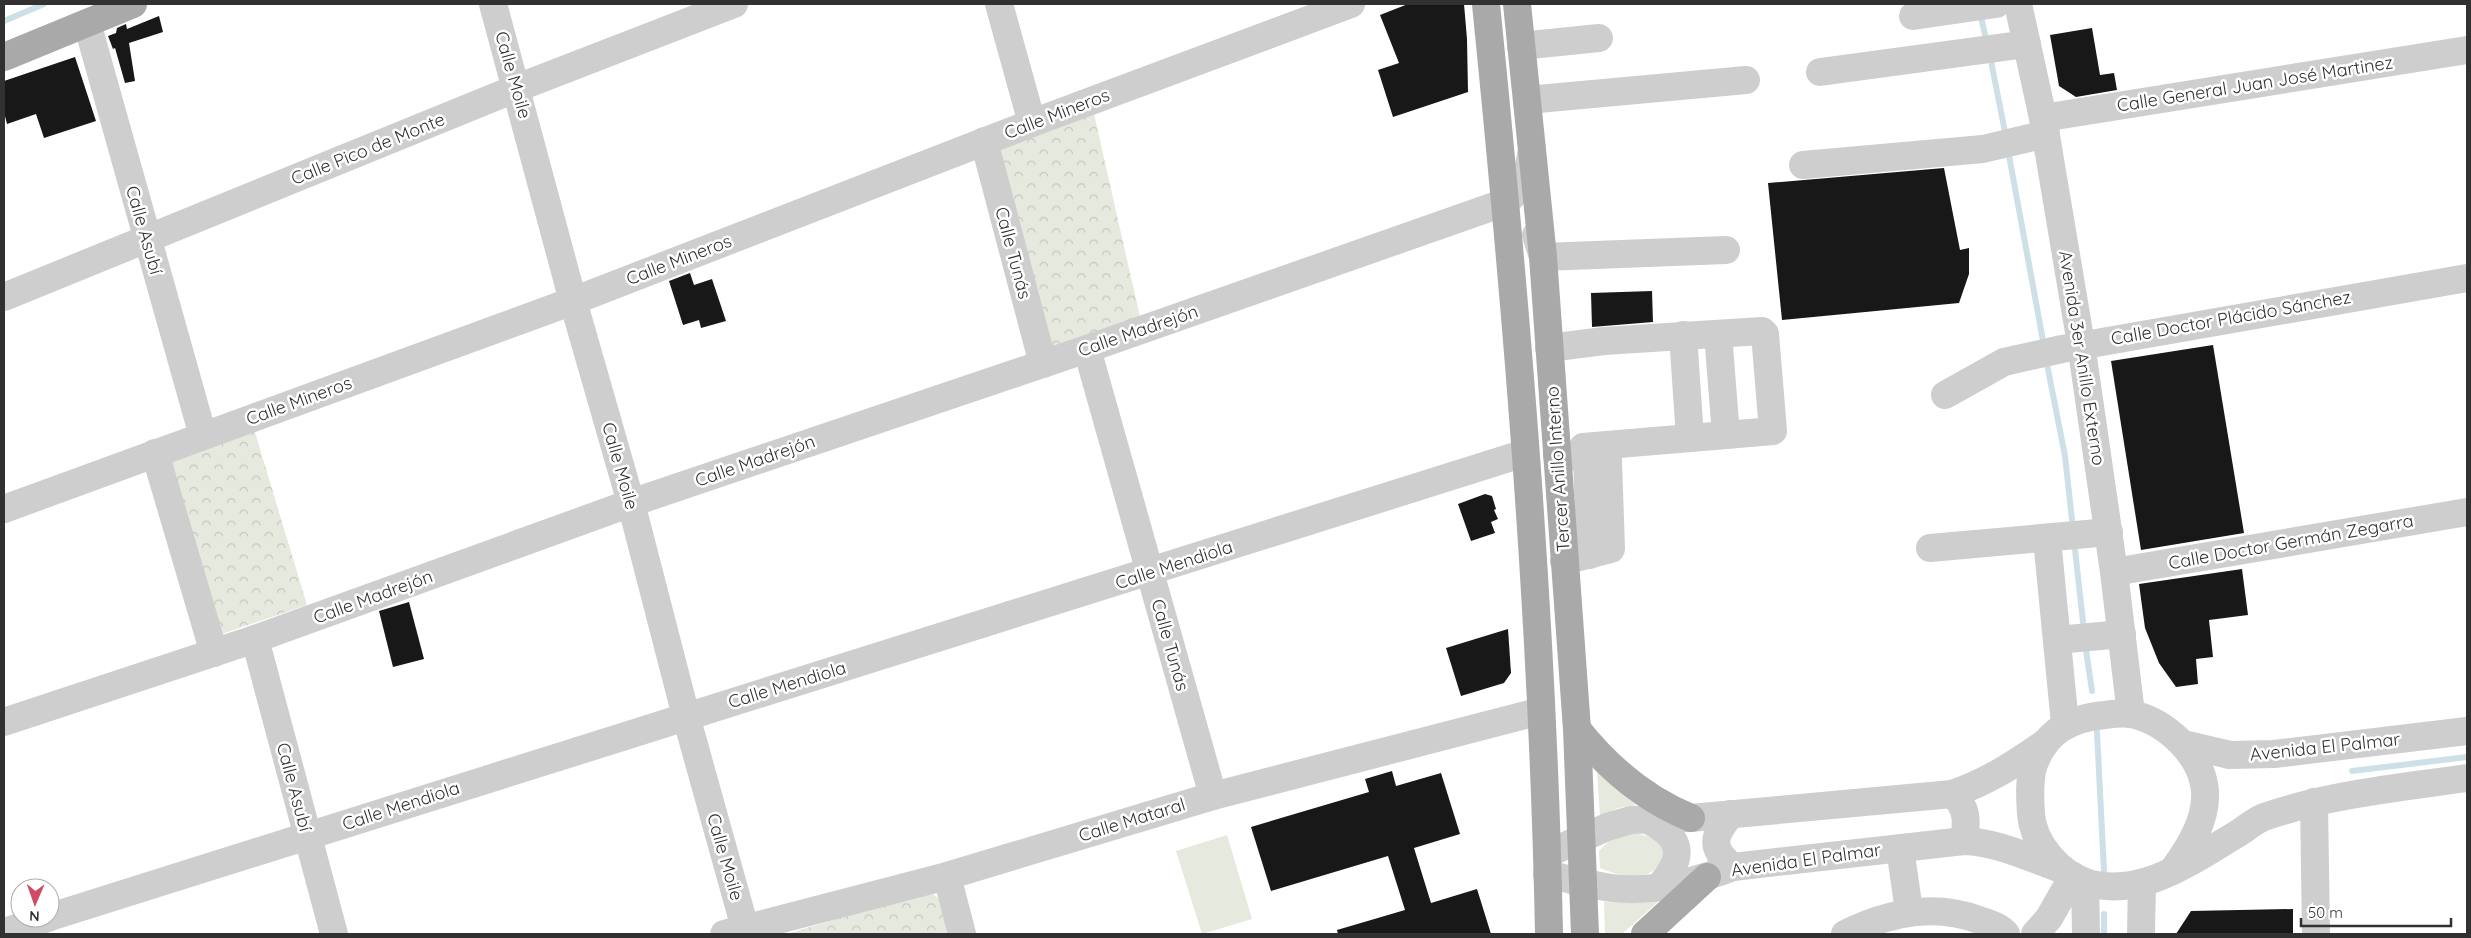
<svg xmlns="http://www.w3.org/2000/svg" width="2471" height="938" font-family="Quicksand,sans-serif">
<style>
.grass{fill:#e5e9de}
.forest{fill:url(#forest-crowns)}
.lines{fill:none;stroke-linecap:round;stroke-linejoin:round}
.stream{stroke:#cde0e7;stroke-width:6}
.building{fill:#181818}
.minor{stroke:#cecece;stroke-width:28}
.major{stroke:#a9a9a9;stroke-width:28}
.labels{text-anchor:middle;stroke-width:5;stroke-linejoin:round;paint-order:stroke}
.street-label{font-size:18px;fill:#313131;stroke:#fff}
</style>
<defs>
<pattern id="forest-crowns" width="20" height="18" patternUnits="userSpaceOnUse" patternTransform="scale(1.25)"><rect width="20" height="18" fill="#e5e9de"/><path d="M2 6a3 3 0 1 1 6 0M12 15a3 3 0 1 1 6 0" fill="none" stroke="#c5c8bf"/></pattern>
</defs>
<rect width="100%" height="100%" fill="#fff"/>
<!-- grass -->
<g class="grass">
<polygon points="1597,771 1636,805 1618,808 1600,816"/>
<path d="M1636,833L1653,838L1663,849C1661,885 1623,878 1600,868L1599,851C1611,838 1619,834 1636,833Z"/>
<polygon points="1227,835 1252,919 1202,934 1176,851"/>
<polygon points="1660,900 1622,934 1605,934 1604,902 1644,903"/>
</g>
<!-- forest -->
<g class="forest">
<polygon points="1094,114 1140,317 1046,349 995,150"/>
<polygon points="254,429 307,605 216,636 166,459"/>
<path d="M925,892C945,893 946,918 950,934H787Z"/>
</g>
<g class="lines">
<!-- stream -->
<g class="stream">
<polyline points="1980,12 1987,44"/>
<polyline points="4,21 44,4"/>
<polyline points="1990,56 2006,137"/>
<polyline points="2008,150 2044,346"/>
<polyline points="2046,359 2065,456 2073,529"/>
<polyline points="2074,541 2084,631"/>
<polyline points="2085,643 2092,691"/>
<polyline points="2097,732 2104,871"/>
<polyline points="2352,771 2467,757"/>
<polyline points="2104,934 2104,914"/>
</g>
</g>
<!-- building -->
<g class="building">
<polygon points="1408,4 1464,4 1467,39 1468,92 1393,117 1378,70 1399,63 1380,15"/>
<polygon points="159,16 163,32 129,43 135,81 125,83 115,48 113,49 108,36 116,33 117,28 126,24 127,29"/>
<polygon points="2092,28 2100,75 2114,73 2117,90 2076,97 2059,86 2050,35"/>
<polygon points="75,57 96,121 44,138 36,114 7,124 4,112 4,81"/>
<polygon points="1944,168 1960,250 1969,248 1969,274 1959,303 1782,320 1768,183"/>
<polygon points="690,273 694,285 712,279 726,321 701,328 699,320 683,325 669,281"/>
<polygon points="1652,291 1653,322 1592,327 1591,293"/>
<polygon points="2213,345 2244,533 2141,550 2111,361"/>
<polygon points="1485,494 1492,496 1496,509 1494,510 1498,519 1491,522 1495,533 1471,541 1458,504"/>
<polygon points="2242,569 2248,615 2209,620 2213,657 2196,659 2198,684 2176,687 2159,663 2145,628 2139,584"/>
<polygon points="409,602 424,659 393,667 379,611"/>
<polygon points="1508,629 1511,673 1504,683 1461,696 1446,648"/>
<polygon points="1392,771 1396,786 1441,773 1460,834 1414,848 1431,903 1477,889 1491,934 1338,934 1337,930 1405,910 1388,856 1271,891 1251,827 1369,792 1365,779"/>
<polygon points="2293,909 2293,934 2176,934 2191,911"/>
</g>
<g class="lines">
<!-- minor -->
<g class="minor">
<polyline points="493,4 573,301 631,503 686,716 745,928"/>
<polyline points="999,4 1032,123"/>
<polyline points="2018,4 2043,118 2081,344 2114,572 2131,714"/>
<polyline points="1913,16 1996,4"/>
<polyline points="87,23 203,436"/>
<polyline points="1521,46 1599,38"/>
<polyline points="1820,72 2027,44"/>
<polyline points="1527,100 1746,80"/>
<polyline points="2043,118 2467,50"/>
<polyline points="984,141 1043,364"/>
<polyline points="1803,165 1983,149 2046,134"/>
<polyline points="1536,235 1543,257 1726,250"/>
<polyline points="4,297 517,88 734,4"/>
<polyline points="1683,335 1690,438"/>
<polyline points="1549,348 1604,341 1762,331 1765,334 1773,431 1726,435 1718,334"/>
<polyline points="1087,349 1213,796"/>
<polyline points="1945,395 2004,362 2062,349 2467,278"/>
<polyline points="1583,447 1726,435"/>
<polyline points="155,453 214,653"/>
<polyline points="1557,456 1605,458 1608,461 1611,549 1564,561"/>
<polyline points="1587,457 1590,555"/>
<polyline points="4,509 573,301 1032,123 1351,4"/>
<polyline points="2047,539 2065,724"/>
<polyline points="1930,548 2109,532"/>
<polyline points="2114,572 2467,512"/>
<polyline points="255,639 334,934"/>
<polyline points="2057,640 2122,634"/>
<path d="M4,722L255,639L631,503L1087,349L1506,202C1523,187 1529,172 1532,149"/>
<polyline points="2183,744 2230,755 2274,754 2467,731"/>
<path d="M1952,794C1968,807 1967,822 1964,841"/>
<polyline points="2314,802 2316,934"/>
<path d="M1731,814C1713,836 1709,848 1733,867"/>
<path d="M1646,819C1684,838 1685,857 1659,887"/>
<polyline points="1900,848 1909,911"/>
<path d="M1547,854L1607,827L1631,820L1691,818L1952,794C1987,782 2015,764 2045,743"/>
<path d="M2173,870C2189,848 2207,820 2205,791C2202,755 2166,721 2131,714C2123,713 2113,714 2105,715C2071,718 2045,731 2033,767C2029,782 2030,799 2031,814C2033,843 2058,872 2085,882C2140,900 2193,860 2237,834C2247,828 2256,819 2267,816C2332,794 2399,788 2467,778"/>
<path d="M1547,874C1568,879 1590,885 1612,888C1653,893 1695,882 1733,867L1964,841C1997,842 2030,858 2061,869"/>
<polyline points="947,876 962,934"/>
<polyline points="2085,882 2086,934"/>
<polyline points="50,917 1525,453"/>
<polyline points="4,932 48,918"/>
<polyline points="724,934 947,876 1213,796 1541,711"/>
<path d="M1845,934C1887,913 1934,903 1979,920C1990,924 1999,926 2006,934"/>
<polyline points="2035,934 2049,918 2073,876"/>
<polyline points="2141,934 2142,883"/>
</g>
<!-- major -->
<g class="major">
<path d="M1486,4C1517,313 1543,624 1549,934"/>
<polyline points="1517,4 1543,257 1577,729 1585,934"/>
<polyline points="4,57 133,4"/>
<path d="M1577,729C1608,768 1644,799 1691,818"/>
<polyline points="1645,934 1707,877"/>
</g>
</g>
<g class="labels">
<!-- street labels -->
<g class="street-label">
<text transform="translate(513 75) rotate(74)" y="6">Calle Moile</text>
<text transform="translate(2255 84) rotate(-9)" y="6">Calle General Juan José Martinez</text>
<text transform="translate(1057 114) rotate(-21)" y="6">Calle Mineros</text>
<text transform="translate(368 149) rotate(-22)" y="6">Calle Pico de Monte</text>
<text transform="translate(144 230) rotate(74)" y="6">Calle Asubí</text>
<text transform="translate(1013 253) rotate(75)" y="6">Calle Tunás</text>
<text transform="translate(679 260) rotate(-21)" y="6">Calle Mineros</text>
<text transform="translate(2231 318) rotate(-10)" y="6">Calle Doctor Plácido Sánchez</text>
<text transform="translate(1138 331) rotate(-19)" y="6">Calle Madrejón</text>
<text transform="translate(2082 358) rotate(81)" y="6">Avenida 3er Anillo Externo</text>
<text transform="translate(299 401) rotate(-20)" y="6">Calle Mineros</text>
<text transform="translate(755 461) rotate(-19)" y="6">Calle Madrejón</text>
<text transform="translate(620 466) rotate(74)" y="6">Calle Moile</text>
<text transform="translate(1558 469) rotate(-94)" y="6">Tercer Anillo Interno</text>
<text transform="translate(2291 542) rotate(-10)" y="6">Calle Doctor Germán Zegarra</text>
<text transform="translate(1174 565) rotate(-18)" y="6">Calle Mendiola</text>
<text transform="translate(373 597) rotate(-20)" y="6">Calle Madrejón</text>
<text transform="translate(1170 645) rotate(74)" y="6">Calle Tunás</text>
<text transform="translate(787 685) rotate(-17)" y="6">Calle Mendiola</text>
<text transform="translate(2325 747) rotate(-6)" y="6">Avenida El Palmar</text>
<text transform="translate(294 787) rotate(75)" y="6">Calle Asubí</text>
<text transform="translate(401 806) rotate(-18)" y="6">Calle Mendiola</text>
<text transform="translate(1132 820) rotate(-17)" y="6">Calle Mataral</text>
<text transform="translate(725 857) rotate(74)" y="6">Calle Moile</text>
<text transform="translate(1806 860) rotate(-8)" y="6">Avenida El Palmar</text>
</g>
</g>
<!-- border -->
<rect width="2471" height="938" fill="none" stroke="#313131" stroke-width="10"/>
<!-- north arrow -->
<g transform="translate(35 903) rotate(182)"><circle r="24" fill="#ffffff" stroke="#adadad"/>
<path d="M0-4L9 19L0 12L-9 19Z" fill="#d04a61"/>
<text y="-8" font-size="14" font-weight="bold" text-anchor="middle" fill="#313131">N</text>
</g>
<!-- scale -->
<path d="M2301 918v8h150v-8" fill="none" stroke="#313131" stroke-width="2.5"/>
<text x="2308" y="918" font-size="15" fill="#313131" stroke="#ffffff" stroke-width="4" paint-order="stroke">50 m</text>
</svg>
